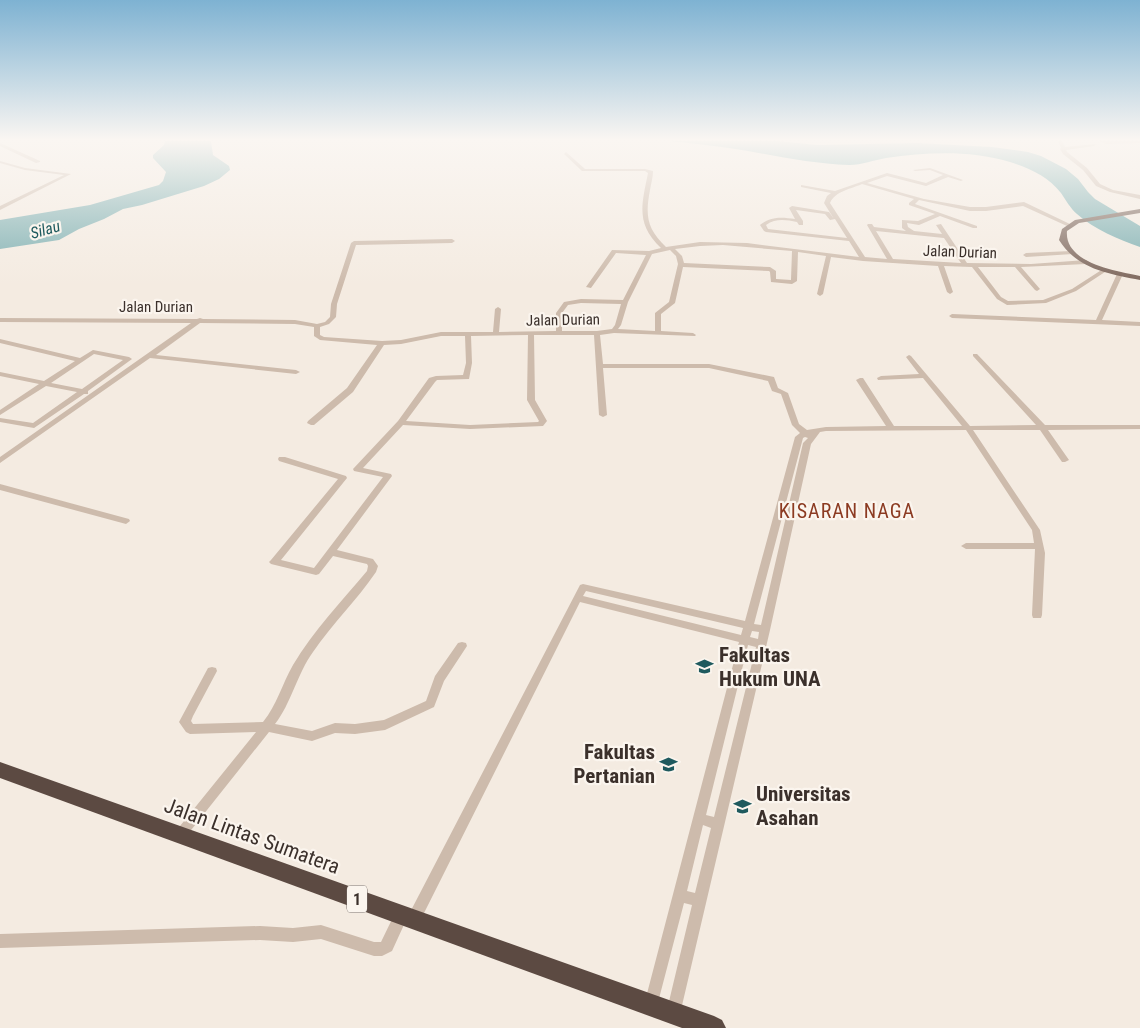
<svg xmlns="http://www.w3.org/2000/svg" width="1140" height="1028" font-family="'Roboto Condensed',sans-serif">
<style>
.water{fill:#7fb0b2}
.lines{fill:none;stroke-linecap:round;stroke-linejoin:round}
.minor{fill:#cdbbac;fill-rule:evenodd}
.major{fill:#7d675c;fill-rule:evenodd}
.highway{fill:#5c4a42;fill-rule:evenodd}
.labels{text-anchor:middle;stroke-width:4.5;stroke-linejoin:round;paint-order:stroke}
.far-street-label{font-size:15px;fill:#3b302b;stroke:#fbf5ee}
.far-water-label{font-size:16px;font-style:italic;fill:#1f5a5e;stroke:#fbf5ee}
.shield{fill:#fbf5ee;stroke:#756b66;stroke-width:1}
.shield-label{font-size:16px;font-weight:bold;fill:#3b302b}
.quarter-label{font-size:20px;letter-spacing:1px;fill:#8c3b22;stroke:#fbf5ee}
.near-poi-label{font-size:21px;font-weight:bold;fill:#3b302b;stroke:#fbf5ee;text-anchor:start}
.near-street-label{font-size:21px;fill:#3b302b;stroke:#fbf5ee}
</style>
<rect width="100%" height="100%" fill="#f4ebe1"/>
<!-- water -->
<g class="water">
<polygon points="165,141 211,141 213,155 229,166 230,170 219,179 204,186 142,205 123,209 104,219 79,229 59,240 0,249 0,220 90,205 159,185 163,181 166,172 153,158 153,155 164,145"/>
<path d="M669,141H778L817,145L918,143L992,147L1028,152L1041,156L1066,169L1078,179L1088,192L1095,199L1140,226V247C1118,239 1095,230 1077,214C1070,208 1066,200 1061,193C1049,177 1029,168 1010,162C970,150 928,152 886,158C874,160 862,165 849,165C809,164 769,154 729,148C709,145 689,143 669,141Z"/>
</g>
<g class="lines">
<!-- minor -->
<g class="minor">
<polygon points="1058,141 1062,141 1065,147 1096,144 1094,146 1066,150 1067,152 1087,168 1100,184 1113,190 1140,195 1140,199 1110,192 1096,186 1083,170 1063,154 1060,149 1061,148"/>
<polygon points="1099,141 1140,141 1140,143 1106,144"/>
<polygon points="0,143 40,161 40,162 36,163 0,146"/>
<path d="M566,152L585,169H645L653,171C653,177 651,184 650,190C645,216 647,229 666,247L700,242L747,243L859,257L849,241L766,232L764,231L760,225C771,216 782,217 795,219L789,208L792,206L829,212L834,219L824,203L827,196L831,193L801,187V185L835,191L887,173L926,183L943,175L930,170L915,171L913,170L930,168L963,180L961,181L948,177L926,186L887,176L867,183L924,199L970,207H986L1024,202L1072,225L1067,226L1023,206L986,211H970L919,200L915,204L977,226V228H973L940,216L919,225L907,223L908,227L914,231L942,234L936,225L941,224L967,263L1031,264L1086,260L1089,262L1086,264L1021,267L1040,289L1037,291L1035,290L1015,267H978L1001,297L1008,301L1043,300L1072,289L1103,269L1108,270L1076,291L1046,303L1007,305L997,299L972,267L944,266L953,292L950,294L947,292L938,266L863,261L831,257L823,294L820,296L817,294L826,256L798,252L797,281L792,284L771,282L770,272L769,271L683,267L675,303L661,314V331L693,333L696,335L695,336L614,333L600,335L603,364H709L774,377L778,388L788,393L799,424L807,430L826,427L886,426L856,380L860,378H863L894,426H962L923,378L878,380L877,378L881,376L919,374L906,357L909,355L911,356L970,426L1036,425L973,356V354H977L1045,425H1140V429L1048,430L1069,460L1065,462H1062L1040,430H973L1040,530L1045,553L1042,615L1041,618H1033L1032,615L1035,549H966L961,546L966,543H1034L1032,530L966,430L826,431L820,432L811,444L770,630L680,1014L678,1019L673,1021L668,1019L666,1014L692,905L684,903L656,1010L651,1012L646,1010L644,1005L739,642L580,602L418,925L413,927L408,925L406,920L580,585L583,584L745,621L795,437L800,433L792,425L781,394L772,391L768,381L709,368H603L607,415L603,417L599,415L594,335H534L535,400L547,421L543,426L470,429L403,425L363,468L391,474L392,476L337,550L373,559L378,566L376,572C357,600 332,624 313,652C297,674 291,704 275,724L312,731L335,723L355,724L384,720L426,701L435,676L458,643L462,642L466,643L467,646L444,681L434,707L385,730L355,734L335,733L312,741L269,732L184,839L180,841L176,839L174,835L176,831L256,732L190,734L186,732L179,722L208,668L212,667L216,668L217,671L193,716L191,721L193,724L263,722C277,705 282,684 293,665C313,631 342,601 367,571L368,566L367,564L333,556L319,574L316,575L271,564L269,562L271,560L338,479L279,461L278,459L279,457H285L346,476L347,478L281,560L314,568L383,477L354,471L353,469L398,421L429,378L436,376L463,375L466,363L465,336H441L401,344L384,345L353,392L314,425H311L307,423L308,421L347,388L377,345L320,340L314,336V327L295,324L200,323L156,355L296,370L300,372L296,374L150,358L0,463V457L191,323L0,322V318L197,319L200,318L203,319L295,320L317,324L325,322L330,317L331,304L351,243L354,241L452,239L455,241L452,243L356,245L337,304L336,317L329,324L320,327V335L324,337L382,341L401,340L441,332H493L495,309L498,307L501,309L499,332L556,331V313L564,302L581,299L623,300L646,255L616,253L591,288L586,287L612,250L649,251L661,248C635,223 642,204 648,173L645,171H582L564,154ZM862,184L914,199L909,203V205L935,214L918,221L902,220V228L906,231L874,227L872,224H868L867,225L887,259L865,257L830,203C835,191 851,189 862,184ZM796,210L825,214L830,220L835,219L847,238L768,229L766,225C776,218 786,220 797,222L799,225H803V221ZM876,231L944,238L961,263L893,259ZM723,245L792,251L791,280L776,279V271L770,267L684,263L682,256L675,249L700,246ZM670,250L676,256L678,264L669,302L655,313V331L618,329L621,325L628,302L652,254ZM581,303L621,304L615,325L612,329L597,331H562V313L568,305ZM528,335L527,400L539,421L538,422L470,425L406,421L435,382L437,380L469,379L472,363L471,336ZM805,437L808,438L803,443L761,625L754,624L803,438ZM586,591L743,628L741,635L583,596ZM752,631L759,632L758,639L750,637ZM748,645L756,647L714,817L706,815ZM703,825L711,828L695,893L687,891Z"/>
<polygon points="0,161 25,168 71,174 0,210 0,206 64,175 25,170 0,163"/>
<polygon points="1071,251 1073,252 1073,254 1026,257 1023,255 1026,253"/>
<polygon points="1120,272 1123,274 1102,320 1140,322 1140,326 952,318 949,316 952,314 1096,320 1117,274"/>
<path d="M0,339L80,358L93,350L129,357L132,359L88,391V394H84L34,428L0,422V418L33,423L77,392L46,386L0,415V410L39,384L0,376V372L44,381L75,361L0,343ZM94,354L123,360L82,389L51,383Z"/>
<polygon points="0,484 129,519 130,521 126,524 0,490"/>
<polygon points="401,909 406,911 408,916 392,951 382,956 374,956 321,939 293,942 260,940 0,948 0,934 260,926 293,928 321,925 374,942 381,942 396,911"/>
</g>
<!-- major -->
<path class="major" d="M1140,209V213L1079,223L1067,231C1064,263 1116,271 1140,276V280C1109,274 1077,269 1059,240L1062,229L1075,220Z"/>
<!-- highway -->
<polygon class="highway" points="0,762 714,1016 722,1020 726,1028 682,1028 0,778"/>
</g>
<!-- sky -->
<linearGradient id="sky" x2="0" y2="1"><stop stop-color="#7eb2d2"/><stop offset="0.49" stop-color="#faf6f2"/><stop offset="1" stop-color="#faf6f2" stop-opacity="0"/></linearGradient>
<rect width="1140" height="285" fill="url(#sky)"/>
<!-- icons -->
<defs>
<symbol id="university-bare" viewBox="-9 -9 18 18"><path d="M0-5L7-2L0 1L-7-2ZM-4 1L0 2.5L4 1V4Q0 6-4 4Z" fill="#1f5a5e" stroke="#fbf5ee" stroke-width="2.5" paint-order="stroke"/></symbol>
</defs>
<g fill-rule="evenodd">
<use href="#university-bare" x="692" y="654" width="25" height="25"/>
<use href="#university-bare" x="656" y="752" width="25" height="25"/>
<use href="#university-bare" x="730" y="794" width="25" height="25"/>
</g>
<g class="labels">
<!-- far-street labels -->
<g class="far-street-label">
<text transform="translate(960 252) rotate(2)" y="5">Jalan Durian</text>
<text x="156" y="312">Jalan Durian</text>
<text transform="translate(563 320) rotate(-1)" y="5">Jalan Durian</text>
</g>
<!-- far-water labels -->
<g class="far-water-label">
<text transform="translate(45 229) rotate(-16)" y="6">Silau</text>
</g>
<!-- shield labels -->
<rect class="shield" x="347" y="885.5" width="20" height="27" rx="4"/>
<g class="shield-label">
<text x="357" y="905">1</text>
</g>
<!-- quarter labels -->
<g class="quarter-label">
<text x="847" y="518">KISARAN NAGA</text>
</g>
<!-- near-poi labels -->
<g class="near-poi-label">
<text x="719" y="662">Fakultas<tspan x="719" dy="24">Hukum UNA</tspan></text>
<text x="655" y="759" text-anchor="end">Fakultas<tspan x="655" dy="24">Pertanian</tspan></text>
<text x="756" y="801">Universitas<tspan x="756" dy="24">Asahan</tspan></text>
</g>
<!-- near-street labels -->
<g class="near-street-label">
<text transform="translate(252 836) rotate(20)" y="7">Jalan Lintas Sumatera</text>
</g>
</g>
</svg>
